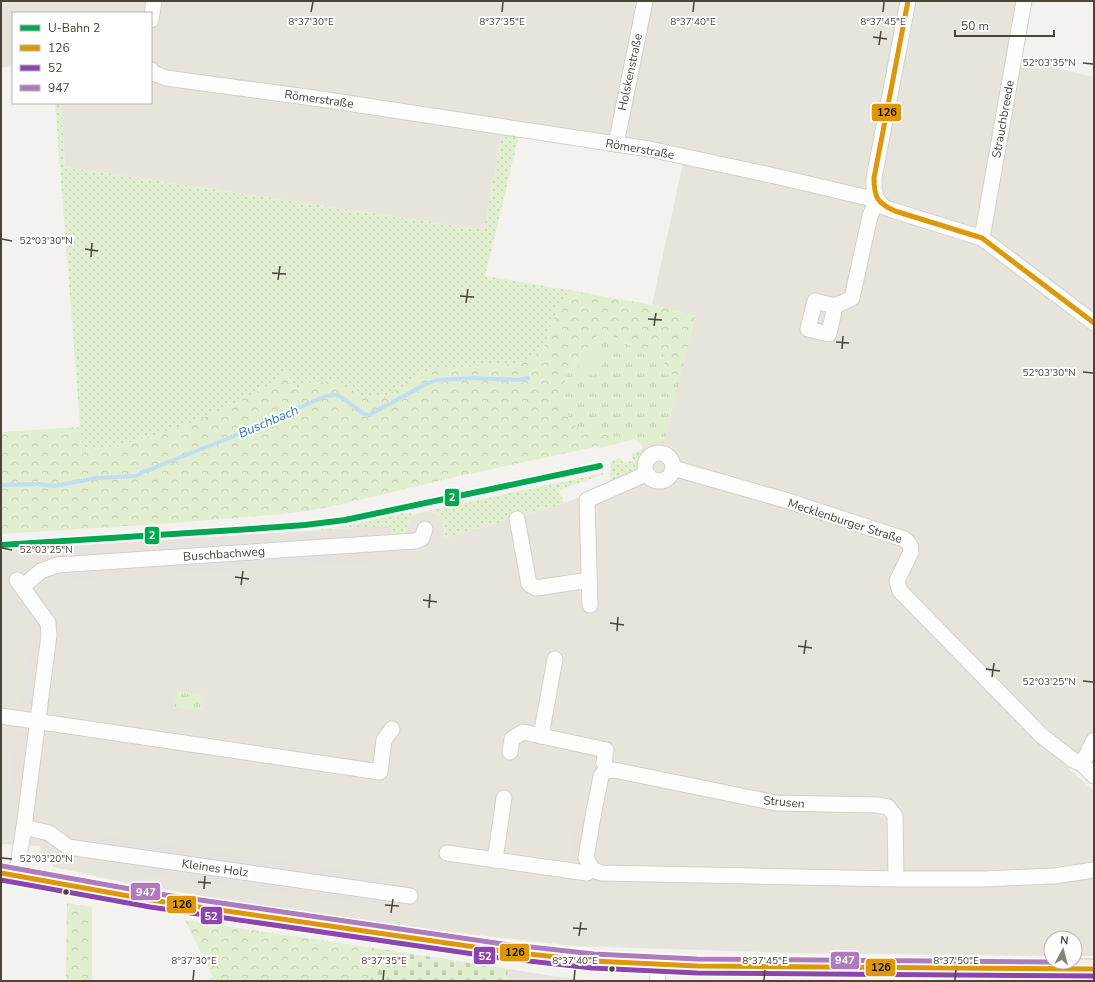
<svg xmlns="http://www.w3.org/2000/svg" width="1095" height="982" font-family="'Nunito Sans',sans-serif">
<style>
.residential{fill:#e7e4dc}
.grass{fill:url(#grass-dots)}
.forest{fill:url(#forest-crowns)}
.cemetery{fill:url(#cemetery-stones)}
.park{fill:url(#park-tufts)}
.pitch{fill:#e1eecf}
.parking{fill:#e6e3df}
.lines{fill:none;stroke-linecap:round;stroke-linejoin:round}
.stream{stroke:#c0ddf1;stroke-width:4}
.minor-casing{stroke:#d2d0cb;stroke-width:17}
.major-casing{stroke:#d6cebb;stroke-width:21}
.minor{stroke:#fdfdfc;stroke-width:15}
.major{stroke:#f2efe6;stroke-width:19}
.bus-1-casing{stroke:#fff;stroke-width:8}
.bus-2-casing{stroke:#fff;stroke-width:8}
.bus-3-casing{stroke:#fff;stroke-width:8}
.bus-1{stroke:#dd9709;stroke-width:5}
.bus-2{stroke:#8e44ad;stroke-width:5}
.bus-3{stroke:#b07bbd;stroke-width:5}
.metro-1-casing{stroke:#fff;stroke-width:9}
.metro-1{stroke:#00a651;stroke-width:6}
.ticks{fill:none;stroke:#4b4439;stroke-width:1.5}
.bus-dot{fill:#4b4439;stroke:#fff;stroke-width:1.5}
.labels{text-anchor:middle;stroke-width:4;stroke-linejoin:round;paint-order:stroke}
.street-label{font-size:12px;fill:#4b4439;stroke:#fff}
.water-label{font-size:13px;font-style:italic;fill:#2e7ab2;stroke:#fff}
.ticks-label{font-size:10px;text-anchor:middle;fill:#4b4439;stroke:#fff;stroke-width:4;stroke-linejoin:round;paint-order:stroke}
.line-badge{stroke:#fff;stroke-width:1.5}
.badge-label{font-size:11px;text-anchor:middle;font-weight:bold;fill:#fff}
.pale-badge-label{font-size:11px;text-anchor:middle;font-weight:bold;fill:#111}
</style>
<defs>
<pattern id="grass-dots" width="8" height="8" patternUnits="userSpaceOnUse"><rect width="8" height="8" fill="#e1eecf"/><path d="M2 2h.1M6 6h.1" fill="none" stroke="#c3cdb2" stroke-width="1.8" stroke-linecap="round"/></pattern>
<pattern id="forest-crowns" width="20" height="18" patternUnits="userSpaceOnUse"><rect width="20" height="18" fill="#e1eecf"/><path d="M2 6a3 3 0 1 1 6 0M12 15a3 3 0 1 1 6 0" fill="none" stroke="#c3cdb2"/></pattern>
<pattern id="cemetery-stones" width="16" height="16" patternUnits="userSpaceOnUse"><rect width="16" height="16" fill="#e1eecf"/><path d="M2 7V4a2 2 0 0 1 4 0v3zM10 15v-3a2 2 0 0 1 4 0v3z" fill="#c3cdb2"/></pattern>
<pattern id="park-tufts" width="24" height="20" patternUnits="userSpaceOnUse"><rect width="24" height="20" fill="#e1eecf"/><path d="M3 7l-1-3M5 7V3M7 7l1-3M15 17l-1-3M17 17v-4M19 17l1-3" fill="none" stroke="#c3cdb2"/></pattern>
</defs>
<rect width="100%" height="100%" fill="#f4f2ee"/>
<!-- residential -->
<polygon class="residential" points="1,1 1030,1 1019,59 1094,77 1094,760 1076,754 1069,769 1094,791 1094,956 1075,956 1075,938 1051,938 1051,956 792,953 575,946 424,929 245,903 137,885 53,867 51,860 45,857 41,853 40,846 1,844 1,551 390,526 405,533 409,521 413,515 428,511 435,513 441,517 444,523 444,537 452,536 564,503 610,485 633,473 640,464 644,454 642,445 665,440 695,316 652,305 683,163 620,150 502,133 484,230 65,167 61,103 151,103 151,13 13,13 13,66 1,68"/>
<!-- grass -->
<g class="grass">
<polygon points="55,103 61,103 65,167 484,230 502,133 519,135 485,276 574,291 559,303 542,351 520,363 430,370 387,395 365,398 338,382 312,382 297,390 286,373 279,379 227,408 181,427 115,447 82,450"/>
<path d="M643,450C647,470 624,478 610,485L611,461L621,458L623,463L633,461L632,453Z"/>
<path d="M604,473V474L559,490L564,503L452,536L444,537C446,522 441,509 424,512C420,512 415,513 412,516C407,522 407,531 403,537H391L390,526L304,532L350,525L404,513L413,514Z"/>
</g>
<!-- forest -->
<g class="forest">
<polygon points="574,291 652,305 695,316 681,375 665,374 638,349 604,331 599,333 574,366 567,373 565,382 558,390 574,425 586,432 634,439 599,448 599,446 459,476 338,505 313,510 282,514 160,524 1,534 1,432 81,427 82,450 115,447 181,427 227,408 279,379 286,373 297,390 312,382 338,382 365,398 387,395 430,370 520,363 542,351 559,303"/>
<polygon points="67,903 92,907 92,981 66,981"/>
<polygon points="185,920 374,948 370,981 207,981 213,977"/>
</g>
<!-- cemetery -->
<polygon class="cemetery" points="374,948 508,969 507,981 370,981"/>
<!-- park -->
<g class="park">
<polygon points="604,331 633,347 664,352 665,374 681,375 665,440 642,445 634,439 586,432 574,425 557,397 558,390 565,382 567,373 574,366 599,333"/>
<polygon points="177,691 204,695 201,711 174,707"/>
</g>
<!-- pitch -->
<polygon class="pitch" points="592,346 608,358 593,377 577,365"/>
<!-- parking -->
<g class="parking">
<polygon points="390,526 391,537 376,538 377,562 71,580 69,546"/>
<polygon points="12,589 29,613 21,618 4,595"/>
<polygon points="28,653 38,654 31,705 21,703"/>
<polygon points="17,731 27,732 18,799 8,797"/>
<polygon points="577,816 588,818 580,863 569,861"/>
<polygon points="77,831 386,876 383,907 134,873 134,864 74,856"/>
<polygon points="508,969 573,979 624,981 507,981"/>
</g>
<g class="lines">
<!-- stream -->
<path class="stream" d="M1,485L37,484L54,486L97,478L136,476L144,471L153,469L158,466L227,439L326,396C329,396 333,395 336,395C349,398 356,414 369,415L424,385L437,380L471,378L518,380L528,378"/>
<defs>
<g id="minor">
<polyline points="151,20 154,1"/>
<polyline points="151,70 153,73 166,78 321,99 649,149 775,176 877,200 884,207 895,211 982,238 1094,323"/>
<polyline points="616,144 645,1"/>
<polyline points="877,200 874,190 874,178 908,1"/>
<polyline points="982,238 1024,1"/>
<polyline points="835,306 815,301 808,329 829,334 835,306 852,298 870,216 877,200"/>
<circle cx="659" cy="467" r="14"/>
<path d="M673,468L785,500L904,539C909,542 911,545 911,552L897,581L900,591L1042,736L1073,760L1082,764L1094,776"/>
<polyline points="517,519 529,584 536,588 589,580"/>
<polyline points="22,587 41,571 57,565 415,541 422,538 425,529"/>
<polyline points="590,605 587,500 646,474"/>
<polyline points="1,716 380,772 384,740 392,729"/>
<polyline points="541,736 555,659"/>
<polyline points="510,752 512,739 523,732 606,750 604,763 608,770"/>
<polyline points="1082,764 1094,740"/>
<polyline points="24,827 49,833 68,847 410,896"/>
<polyline points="447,853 587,873 592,869"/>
<polyline points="495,860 504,798"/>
<polyline points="16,876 24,827 49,635 48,623 17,580"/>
<path d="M896,879L895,816L888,807L877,805L776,803L614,770C608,770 604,771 601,776L594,811L586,858L592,869L601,873L896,879H983L1054,876L1094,870"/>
<polyline points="657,981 659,964"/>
</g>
<polyline id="major" points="1,873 151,900 502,951 593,961 697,966 1094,969"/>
</defs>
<!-- minor casing -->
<use href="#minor" class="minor-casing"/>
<!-- major casing -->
<use href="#major" class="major-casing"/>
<!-- minor -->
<use href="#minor" class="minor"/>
<!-- major -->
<use href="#major" class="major"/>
<defs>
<g id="bus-1">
<path d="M908,1L874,178C874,197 877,203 895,211L982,238L1094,323"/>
<polyline points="1,873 151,900 502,951 593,961 697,966 1094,969"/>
</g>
<polyline id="bus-2" points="1,880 150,907 501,958 592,968 697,973 1094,976"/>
<polyline id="bus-3" points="2,866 152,893 503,944 594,954 697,959 1051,962"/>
</defs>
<!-- bus-1 casing -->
<use href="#bus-1" class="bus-1-casing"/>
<!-- bus-2 casing -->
<use href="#bus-2" class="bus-2-casing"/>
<!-- bus-3 casing -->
<use href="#bus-3" class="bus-3-casing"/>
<!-- bus-1 -->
<use href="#bus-1" class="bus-1"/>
<!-- bus-2 -->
<use href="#bus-2" class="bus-2"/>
<!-- bus-3 -->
<use href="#bus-3" class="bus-3"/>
<defs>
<polyline id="metro-1" points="1,545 251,529 305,525 345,520 600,466"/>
</defs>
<!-- metro-1 casing -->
<use href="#metro-1" class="metro-1-casing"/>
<!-- metro-1 -->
<use href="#metro-1" class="metro-1"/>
</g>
<!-- ticks -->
<path class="ticks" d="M311,12L313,2M502,12L503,2M693,12L694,2M883,12L884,2M873,37L887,39M879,45L881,31M1083,63L1093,64M2,239L12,241M85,249L98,251M91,257L92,243M272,273L286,274M278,280L280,266M460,296L474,297M466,303L468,289M648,319L662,320M654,326L656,313M836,342L849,343M842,349L843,336M1083,372L1093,373M2,548L12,550M235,577L249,579M241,585L243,571M423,600L437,602M429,608L430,594M610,623L624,625M617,631L618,617M798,646L812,648M804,654L806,640M986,669L1000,671M992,677L994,663M1083,681L1093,682M2,858L12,859M198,882L211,883M204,889L205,876M385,905L399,906M391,913L393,899M573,928L587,929M579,936L581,922M193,980L194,970M383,980L384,970M574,980L575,970M764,980L765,970M955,980L956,970"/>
<!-- markers -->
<g class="bus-dot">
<circle cx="66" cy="892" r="3.5"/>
<circle cx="612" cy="969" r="3.5"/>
</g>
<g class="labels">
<!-- street labels -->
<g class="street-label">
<text transform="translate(630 72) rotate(-78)" y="4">Holskenstraße</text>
<text transform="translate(319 99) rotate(8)" y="4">Römerstraße</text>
<text transform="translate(1003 119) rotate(-80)" y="4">Strauchbreede</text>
<text transform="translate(640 149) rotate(10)" y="4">Römerstraße</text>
<text transform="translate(845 521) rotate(18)" y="4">Mecklenburger Straße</text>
<text transform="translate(224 554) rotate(-4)" y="4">Buschbachweg</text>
<text transform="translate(784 802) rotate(5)" y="4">Strusen</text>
<text transform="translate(215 868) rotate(8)" y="4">Kleines Holz</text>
</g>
<!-- water labels -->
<g class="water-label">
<text transform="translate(268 421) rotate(-23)" y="5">Buschbach</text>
</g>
</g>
<g class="ticks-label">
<text x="311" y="25">8°37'30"E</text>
<text x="502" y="25">8°37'35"E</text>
<text x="693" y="25">8°37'40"E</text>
<text x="883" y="25">8°37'45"E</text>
<text x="1049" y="66">52°03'35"N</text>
<text x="46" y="244">52°03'30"N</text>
<text x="1049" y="376">52°03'30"N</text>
<text x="46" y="553">52°03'25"N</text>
<text x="1049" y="685">52°03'25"N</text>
<text x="46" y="862">52°03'20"N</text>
<text x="194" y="964">8°37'30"E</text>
<text x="384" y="964">8°37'35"E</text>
<text x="575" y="964">8°37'40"E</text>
<text x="765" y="964">8°37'45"E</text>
<text x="956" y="964">8°37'50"E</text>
</g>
<g class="line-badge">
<rect x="871" y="103" width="31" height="19" rx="4" fill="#dd9709"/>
<rect x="444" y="488" width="16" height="19" rx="4" fill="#00a651"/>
<rect x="144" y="526" width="16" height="19" rx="4" fill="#00a651"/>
<rect x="130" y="882" width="31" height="19" rx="4" fill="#b07bbd"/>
<rect x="166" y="895" width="31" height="19" rx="4" fill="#dd9709"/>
<rect x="200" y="906" width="23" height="19" rx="4" fill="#8e44ad"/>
<rect x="499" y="943" width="31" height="19" rx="4" fill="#dd9709"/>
<rect x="473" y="946" width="23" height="19" rx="4" fill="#8e44ad"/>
<rect x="830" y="951" width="30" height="19" rx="4" fill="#b07bbd"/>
<rect x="865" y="958" width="31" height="19" rx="4" fill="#dd9709"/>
</g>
<g class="badge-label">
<text x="452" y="501">2</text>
<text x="152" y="539">2</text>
<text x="146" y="896">947</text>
<text x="211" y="920">52</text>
<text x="485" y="960">52</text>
<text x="845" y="964">947</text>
</g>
<g class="pale-badge-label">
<text x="887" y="116">126</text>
<text x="182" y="908">126</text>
<text x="515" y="956">126</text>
<text x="881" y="971">126</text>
</g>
<!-- border -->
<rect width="1095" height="982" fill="none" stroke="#4b4439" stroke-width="4"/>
<!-- legend -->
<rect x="12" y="12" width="140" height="92" fill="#ffffff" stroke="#b7b4b0"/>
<rect x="20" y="25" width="20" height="6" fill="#00a651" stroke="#b7b4b0"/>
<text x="48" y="32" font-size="12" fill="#4b4439">U-Bahn 2</text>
<rect x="20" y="45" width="20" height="6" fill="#dd9709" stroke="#b7b4b0"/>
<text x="48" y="52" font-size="12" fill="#4b4439">126</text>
<rect x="20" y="65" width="20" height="6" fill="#8e44ad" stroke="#b7b4b0"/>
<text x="48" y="72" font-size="12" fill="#4b4439">52</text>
<rect x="20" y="85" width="20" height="6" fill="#b07bbd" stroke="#b7b4b0"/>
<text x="48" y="92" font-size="12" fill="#4b4439">947</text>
<!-- north arrow -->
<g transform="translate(1063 950) rotate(7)"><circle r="19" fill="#ffffff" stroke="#b7b4b0"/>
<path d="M0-3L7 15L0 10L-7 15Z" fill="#868178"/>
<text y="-6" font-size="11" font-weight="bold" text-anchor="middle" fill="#4b4439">N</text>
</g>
<!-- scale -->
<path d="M955 30v6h99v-6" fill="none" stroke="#4b4439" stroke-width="2"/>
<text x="961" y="30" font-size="12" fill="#4b4439" stroke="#ffffff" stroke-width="3" paint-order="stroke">50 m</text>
</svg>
